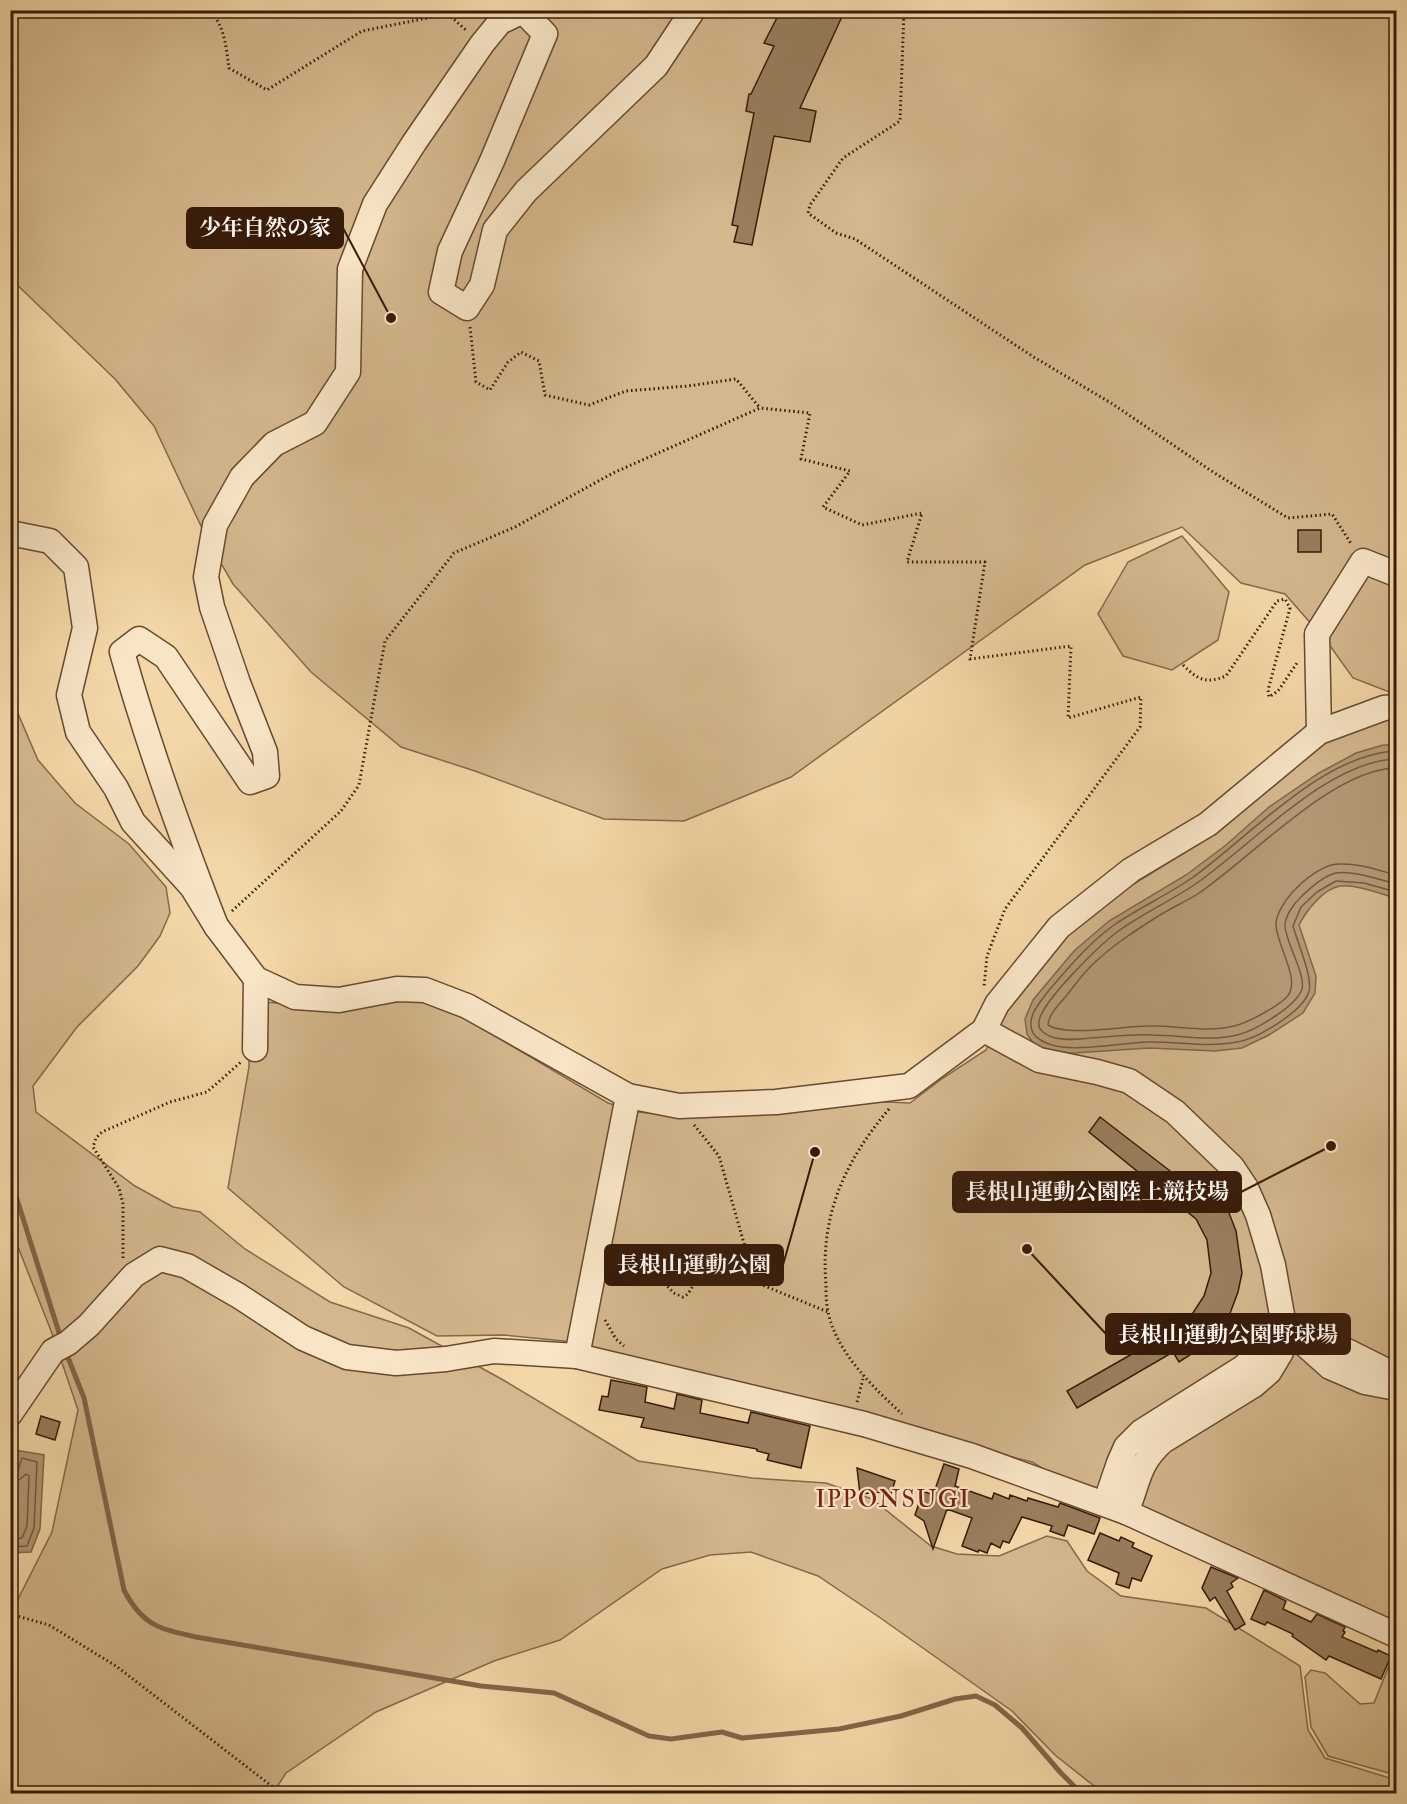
<svg xmlns="http://www.w3.org/2000/svg" width="1407" height="1804" font-family="'IM FELL Double Pica','Noto Serif JP',serif">
<style>
.green{fill:#d4b78d;stroke:#85694b;stroke-width:1.5}
.water{fill:#b39772;stroke:#816548;stroke-width:1.5}
.lines{fill:none;stroke-linecap:round;stroke-linejoin:round}
.shore{stroke:#74593e;stroke-width:1.5}
.stream{stroke:#816548;stroke-width:5}
.building{fill:#997d5c;stroke:#361b09;stroke-width:1.5}
.minor-casing{stroke:#664a31;stroke-width:27}
.path{stroke:#361b09;stroke-width:3;stroke-dasharray:1.5 3;stroke-linecap:butt}
.minor{stroke:#f8e5c6;stroke-width:24}
.labels{text-anchor:middle;stroke-width:4.5;stroke-linejoin:round;paint-order:stroke}
.quarter-label{font-size:24px;letter-spacing:1.5px;fill:#7a1f14;stroke:#f8e5c6}
.leader{fill:none;stroke:#361b09;stroke-width:2}
.callout-dot{fill:#361b09;stroke:#f8e5c6;stroke-width:2}
.callout{fill:#361b09;stroke:#361b09;stroke-width:2}
.callout-label{font-size:22px;text-anchor:middle;font-weight:bold;fill:#fff}
</style>
<rect width="100%" height="100%" fill="#f4d7a8"/>
<filter id="stains"><feTurbulence type="fractalNoise" baseFrequency=".00333" numOctaves="4"/><feColorMatrix values="0 0 0 0 .2 0 0 0 0 .09 0 0 0 0 .02 0 0 0 .5 -.17"/></filter>
<radialGradient id="worn" r=".72"><stop offset=".6" stop-color="#630" stop-opacity="0"/><stop offset="1" stop-color="#630" stop-opacity=".3"/></radialGradient>
<!-- green -->
<g class="green">
<polygon points="10,11 1396,11 1396,693 1392,693 1353,678 1328,643 1285,594 1241,583 1182,527 1085,565 791,777 684,821 604,819 475,771 401,747 311,672 233,584 208,541 154,426 115,379 11,279"/>
<polygon points="1182,536 1229,592 1218,640 1172,670 1123,656 1098,614 1128,562"/>
<polygon points="10,695 38,760 75,803 129,844 166,887 170,913 160,936 138,966 77,1027 33,1086 36,1112 135,1186 173,1207 200,1212 245,1249 330,1302 409,1328 505,1381 638,1461 752,1478 826,1483 872,1499 931,1546 957,1554 999,1556 1047,1536 1067,1541 1087,1571 1121,1596 1206,1608 1300,1666 1308,1730 1325,1758 1396,1780 1396,1793 1103,1793 1055,1755 1012,1711 879,1617 818,1576 751,1552 710,1555 662,1569 560,1640 494,1661 376,1712 286,1773 273,1793 25,1794 11,1782 11,1613 52,1532 78,1410 53,1336 11,1229"/>
<polygon points="1396,717 1396,1624 1052,1474 1032,1462 642,1365 564,1341 504,1335 437,1336 344,1287 228,1188 249,1067 249,1001 277,1003 313,1010 354,1009 401,1001 433,1003 475,1024 608,1103 637,1112 698,1116 862,1101 910,1103 943,1078 986,1050 1003,1014 1051,953 1088,914 1119,893 1217,833 1295,765 1318,747 1352,729"/>
<polygon points="1396,1648 1396,1775 1328,1756 1311,1727 1305,1677 1311,1670 1325,1673 1360,1704 1374,1703"/>
</g>
<!-- water -->
<g class="water">
<path d="M1383,745H1396V898C1381,894 1355,884 1340,886C1323,889 1306,911 1299,925L1316,976L1315,993L1303,1013L1269,1035L1242,1048L1215,1051L1149,1048L1074,1053L1051,1052L1034,1044L1027,1034L1025,1019L1033,1000L1074,951L1109,921L1186,875L1226,845L1269,807L1319,773L1356,753Z"/>
<polygon points="15,1450 44,1455 40,1529 31,1552 11,1553 11,1513"/>
</g>
<g class="lines">
<!-- shore -->
<g class="shore">
<path d="M1396,751C1323,754 1249,837 1192,878C1167,895 1139,908 1114,925C1089,943 1070,966 1050,989C1041,1001 1025,1017 1033,1033C1037,1039 1045,1043 1052,1045C1075,1052 1121,1043 1147,1042C1177,1041 1207,1048 1237,1042C1257,1039 1304,1011 1309,991C1313,978 1297,941 1293,926L1301,907L1317,892L1336,881L1364,883L1396,892"/>
<path d="M1396,759C1327,761 1250,847 1194,885C1169,902 1141,914 1117,932C1099,946 1043,1000 1039,1021C1037,1030 1045,1034 1052,1037C1064,1041 1078,1039 1090,1038C1110,1037 1131,1034 1152,1035C1179,1035 1210,1042 1237,1035C1254,1031 1296,1007 1302,989C1306,975 1286,943 1285,926C1285,916 1294,903 1301,897C1310,888 1323,876 1336,873C1352,870 1380,880 1396,884"/>
<path d="M1396,768C1333,769 1252,857 1199,893C1187,901 1173,907 1160,915C1136,930 1111,946 1090,967C1082,975 1075,985 1067,995C1060,1004 1049,1013 1048,1025C1067,1037 1124,1026 1148,1026C1176,1025 1206,1033 1234,1026C1248,1023 1276,1007 1286,998C1303,981 1276,946 1276,924C1277,901 1315,865 1338,864C1358,863 1378,870 1396,875"/>
<polyline points="10,1473 18,1470 22,1458 37,1462 34,1528 27,1546 10,1547"/>
<polyline points="10,1481 19,1480 26,1474 29,1476 27,1526 22,1538 10,1540"/>
</g>
<!-- stream -->
<g class="stream">
<polyline points="10,1177 61,1339"/>
<path d="M65,1350L84,1398L124,1590C142,1625 159,1629 196,1637L481,1686L554,1693L649,1736L671,1739L722,1732L742,1738L839,1729L901,1716L955,1699L976,1696L995,1705L1022,1728L1060,1772L1082,1794"/>
</g>
</g>
<!-- building -->
<g class="building">
<polygon points="781,10 845,10 800,108 816,111 810,142 774,136 752,245 734,242 738,226 732,225 754,113 746,111 749,94 751,94 774,46 764,43"/>
<rect x="1298" y="530" width="23" height="22"/>
<polygon points="1100,1117 1187,1184 1193,1175 1216,1194 1229,1213 1236,1231 1242,1273 1238,1292 1229,1316 1216,1337 1204,1346 1179,1362 1173,1352 1077,1408 1067,1391 1174,1330 1189,1319 1204,1296 1211,1273 1207,1240 1196,1219 1089,1132"/>
<polygon points="611,1380 647,1387 645,1402 674,1409 677,1394 702,1400 700,1413 748,1423 751,1412 810,1426 801,1468 767,1460 769,1454 757,1451 757,1449 641,1427 644,1418 599,1410 602,1396 608,1397"/>
<polygon points="41,1416 60,1422 55,1440 36,1434"/>
<polygon points="944,1464 959,1469 955,1486 992,1499 994,1493 1009,1499 1010,1495 1027,1501 1028,1498 1058,1507 1060,1503 1100,1518 1094,1534 1068,1525 1064,1536 1050,1531 1052,1526 1022,1517 1009,1543 1003,1541 1000,1548 991,1543 987,1553 979,1550 978,1552 962,1546 972,1518 947,1509 933,1549 924,1521 915,1515 923,1491 933,1495"/>
<polygon points="857,1468 895,1481 890,1497 884,1492 860,1494"/>
<polygon points="1100,1533 1119,1541 1121,1537 1134,1543 1132,1547 1152,1556 1141,1581 1132,1578 1129,1588 1116,1584 1119,1573 1088,1560"/>
<polygon points="1211,1567 1238,1578 1231,1583 1233,1587 1227,1591 1245,1624 1235,1630 1215,1597 1210,1601 1202,1588"/>
<polygon points="1264,1590 1286,1601 1283,1609 1311,1622 1317,1614 1345,1627 1343,1631 1345,1632 1342,1637 1377,1652 1378,1650 1391,1656 1381,1679 1329,1656 1326,1660 1292,1636 1293,1634 1267,1622 1265,1625 1251,1619"/>
</g>
<g class="lines">
<defs>
<g id="minor">
<polyline points="10,533 50,541 76,567 85,628 69,695 78,732 116,788 133,822 192,887 216,926 256,979 295,997 339,1000 397,989 425,990 467,1006 628,1096 679,1106 776,1102 909,1086 984,1030 997,1004 1059,927 1131,870 1208,824 1319,732 1384,708 1396,707"/>
<polyline points="1319,732 1317,634 1363,561 1396,574"/>
<path d="M216,926C181,836 148,745 122,652L139,639L166,657L250,782L267,776L265,752L238,683L212,607L206,577L215,525L242,477L274,444L315,423L348,372L350,269L375,204L414,143L482,44L500,22L523,11L545,34L492,161L450,251L441,292L467,308L482,285L495,230L526,191L656,66L693,10"/>
<polyline points="984,1030 1039,1060 1097,1072 1129,1081 1175,1112 1232,1167 1246,1188 1258,1215 1273,1265 1284,1326"/>
<polyline points="255,1049 256,979"/>
<polyline points="1298,1329 1307,1331 1385,1370 1396,1372"/>
<polyline points="577,1356 628,1096"/>
<polyline points="10,1414 53,1351 68,1343 89,1325 134,1275 160,1259 187,1266 239,1296 303,1338 347,1357 396,1363 446,1359 494,1351 577,1356 864,1424 972,1456 1126,1512 1396,1635"/>
<polyline points="1105,1504 1119,1463 1126,1447 1141,1432 1244,1367 1284,1326"/>
<path d="M1126,1512C1139,1482 1137,1464 1163,1441L1254,1385L1269,1372L1281,1352L1284,1338V1326L1330,1367L1365,1382L1396,1388"/>
</g>
</defs>
<!-- minor casing -->
<use href="#minor" class="minor-casing"/>
<!-- path -->
<g class="path">
<path d="M208,10C225,24 226,48 229,68L267,90L362,31L448,14L467,31"/>
<polyline points="904,10 900,121 843,158 810,205 808,213 836,233 855,239 1032,356 1111,403 1213,472 1288,518 1332,514 1352,545"/>
<polyline points="470,327 476,382 490,390 508,362 521,352 539,361 545,395 589,405 626,391 688,386 736,379 760,408"/>
<path d="M1183,665C1198,680 1206,684 1226,676L1277,601L1285,599L1290,608L1268,690L1269,697L1278,691L1297,663"/>
<polyline points="232,911 341,811 359,785 385,641 454,553 515,527 613,473 760,408 810,413 801,459 850,471 823,507 862,525 922,513 907,562 985,562 970,659 1071,646 1068,718 1141,697 1140,727 1005,909 987,956 984,987"/>
<path d="M889,1109C845,1161 820,1215 826,1284C826,1293 826,1303 828,1312C837,1353 872,1386 902,1414"/>
<polyline points="694,1125 719,1156 755,1282 828,1312"/>
<path d="M617,1251L645,1263L674,1293L683,1297L688,1294L699,1276C718,1272 736,1278 755,1282"/>
<polyline points="123,1258 123,1204 119,1188 93,1147 96,1138 102,1132 170,1102 207,1092 241,1062"/>
<polyline points="605,1320 616,1339 624,1346"/>
<polyline points="857,1402 864,1375"/>
<polyline points="10,1614 49,1625 116,1666 282,1794"/>
</g>
<!-- minor -->
<use href="#minor" class="minor"/>
</g>
<g class="labels">
<!-- quarter labels -->
<g class="quarter-label">
<text x="893" y="1507">IPPONSUGI</text>
</g>
</g>
<!-- callouts -->
<path class="leader" d="M391 318L343 228M1331 1146L1241 1192M815 1152L783 1265M1027 1249L1106 1334"/>
<g class="callout-dot">
<circle cx="391" cy="318" r="6"/>
<circle cx="1331" cy="1146" r="6"/>
<circle cx="815" cy="1152" r="6"/>
<circle cx="1027" cy="1249" r="6"/>
</g>
<g class="callout">
<rect x="187" y="208" width="156" height="40" rx="6"/>
<rect x="953" y="1172" width="288" height="40" rx="6"/>
<rect x="605" y="1245" width="178" height="40" rx="6"/>
<rect x="1106" y="1314" width="244" height="40" rx="6"/>
</g>
<g class="callout-label">
<text x="265" y="235">少年自然の家</text>
<text x="1097" y="1199">長根山運動公園陸上競技場</text>
<text x="694" y="1272">長根山運動公園</text>
<text x="1228" y="1342">長根山運動公園野球場</text>
</g>
<!-- margin -->
<rect width="1407" height="1804" fill="none" stroke="#f4d7a8" stroke-width="36"/>
<rect x="12" y="12" width="1383" height="1780" fill="none" stroke="#361b09" stroke-width="3"/>
<rect x="18" y="18" width="1371" height="1768" fill="none" stroke="#361b09" stroke-width="1.5"/>
<rect width="100%" height="100%" filter="url(#stains)"/>
<rect width="100%" height="100%" fill="url(#worn)"/>
</svg>
